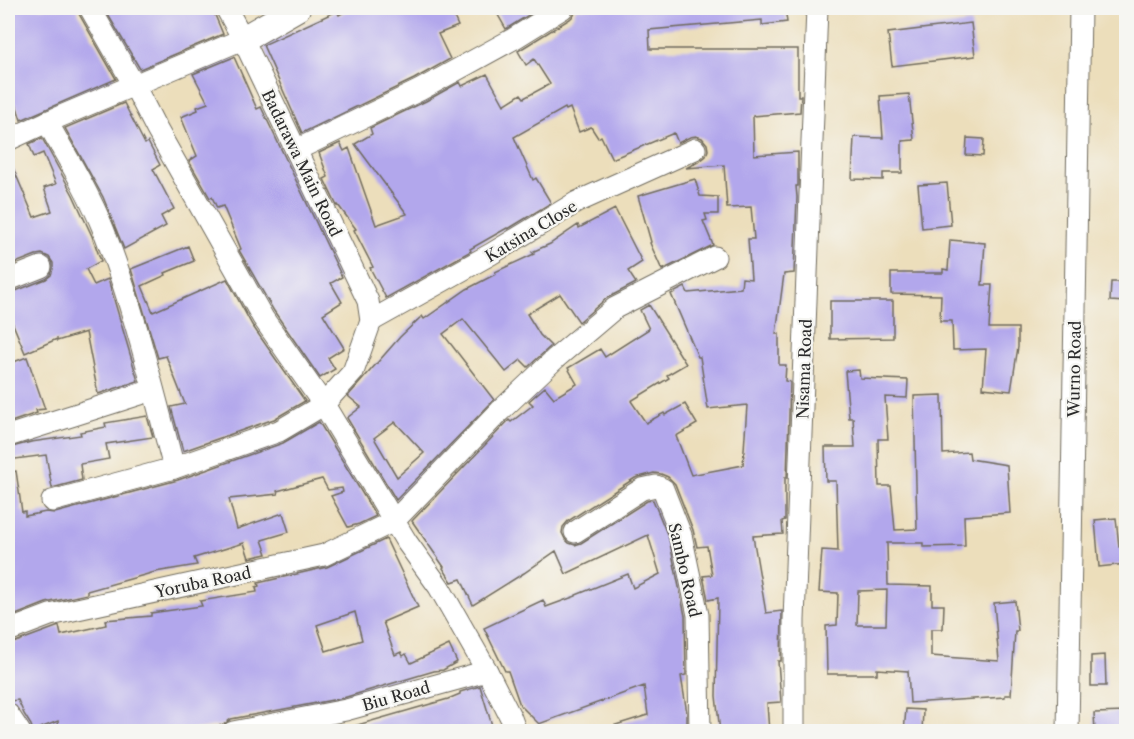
<svg xmlns="http://www.w3.org/2000/svg" width="1134" height="739" font-family="'Libre Caslon Text',serif">
<style>
.building{fill:#b2a7ec;fill-rule:evenodd}
.lines{fill:none;stroke-linecap:round;stroke-linejoin:round}
.minor-casing{stroke:#6f6a5d;stroke-width:23}
.tertiary-casing{stroke:#6f6a5d;stroke-width:28}
.minor{stroke:#fff;stroke-width:21}
.tertiary{stroke:#fff;stroke-width:26}
.labels{text-anchor:middle;stroke-width:4.5;stroke-linejoin:round;paint-order:stroke}
.street-label{font-size:16px;fill:#2b2b2b;stroke:#f6f6f2}
</style>
<rect width="100%" height="100%" fill="#f6f6f2"/>
<filter id="ink" filterUnits="userSpaceOnUse"><feTurbulence type="fractalNoise" baseFrequency=".0167" numOctaves="2"/><feDisplacementMap in="SourceGraphic" scale="12" xChannelSelector="R" yChannelSelector="G"/><feConvolveMatrix kernelMatrix="1 2 1 2 8 2 1 2 1" color-interpolation-filters="sRGB"/></filter>
<filter id="wash" filterUnits="userSpaceOnUse"><feTurbulence type="fractalNoise" baseFrequency=".008" numOctaves="4" result="noise"/><feDisplacementMap in="SourceGraphic" scale="24" xChannelSelector="R" yChannelSelector="G"/><feGaussianBlur stdDeviation="1.35" result="paint"/><feColorMatrix in="noise" values="0 0 0 0 0 0 0 0 0 0 0 0 0 0 0 0 0 1.4 0 .05"/><feComposite in="paint" operator="in"/></filter>
<g filter="url(#wash)">
<rect width="100%" height="100%" fill="#ecdebb"/>
<g id="blocks">
<!-- building -->
<g class="building">
<polygon points="8,8 77,8 79,14 116,79 21,120 16,104 8,108"/>
<polygon points="104,8 212,8 223,34 140,69"/>
<polygon points="351,8 450,8 458,26 438,34 450,59 414,79 302,133 263,45 337,11 339,15"/>
<polygon points="494,8 540,8 506,29"/>
<polygon points="576,8 785,8 787,22 762,25 762,20 649,30 650,49 798,49 798,96 801,96 800,112 753,116 754,155 798,152 798,186 796,186 797,197 794,273 784,274 776,334 779,334 779,365 786,365 785,381 790,382 787,478 785,478 785,520 782,521 783,534 753,536 766,613 782,611 781,661 778,661 781,702 767,703 769,732 720,732 716,696 718,598 708,600 703,576 712,575 707,546 697,547 693,530 675,484 668,477 661,474 654,473 635,478 568,521 563,527 562,533 565,539 569,543 575,545 581,543 647,501 653,500 669,539 685,616 686,675 681,676 687,713 687,732 607,732 606,728 648,715 644,686 539,724 520,705 508,671 505,671 484,628 543,600 546,607 576,596 576,595 628,574 633,588 660,574 648,535 566,574 556,551 524,573 473,605 461,579 452,582 443,568 444,567 412,521 509,420 511,422 533,405 529,401 538,393 545,387 554,398 577,384 568,368 600,349 605,357 649,329 640,310 649,305 686,364 667,375 669,378 631,401 646,423 664,413 665,415 685,404 697,424 676,436 691,475 743,465 747,405 708,409 700,357 698,357 671,294 685,287 688,293 741,288 742,278 751,279 748,239 754,239 751,207 727,208 724,165 686,168 700,161 706,156 708,150 707,144 702,138 696,136 690,137 678,143 674,133 612,159 601,136 598,138 591,127 579,132 570,108 566,110 565,108 514,137 533,180 536,178 551,203 508,229 507,228 470,249 471,251 386,298 370,268 373,267 354,230 356,229 338,205 337,206 324,179 328,177 319,153 340,143 344,151 349,148 376,225 407,214 355,144 372,134 370,128 426,101 460,82 462,86 487,74 504,105 521,94 524,98 550,84 534,59 526,65 518,51 570,19 574,15"/>
<polygon points="971,23 975,56 892,66 888,33"/>
<polygon points="234,57 257,109 261,107 342,277 331,283 342,302 323,314 344,348 328,358 335,369 320,378 274,311 239,250 241,249 223,206 217,208 212,197 210,198 189,161 197,156 181,117 198,110 197,107 208,103 193,74"/>
<polygon points="909,94 914,140 902,141 902,173 883,173 883,180 852,179 854,137 883,138 880,96"/>
<polygon points="124,103 145,144 148,142 160,165 153,169 174,209 161,216 166,226 124,249 103,197 65,128"/>
<polygon points="42,138 73,195 92,236 101,261 86,269 94,285 108,279 138,381 98,394 86,332 57,341 57,339 25,353 8,312 8,293 13,292 46,279 51,275 53,269 53,263 49,257 42,254 36,255 8,266 8,156 34,217 52,211 44,188 56,184 43,153 34,157 29,144"/>
<polygon points="967,138 984,139 983,156 966,155"/>
<polygon points="695,179 700,196 718,197 718,214 705,214 707,220 703,221 713,245 662,270 650,243 651,242 638,196"/>
<polygon points="947,183 951,225 922,228 918,185"/>
<path d="M615,209L642,262L628,271L636,283L607,298L579,322L560,294L527,314L540,335L551,346L528,367L521,360L506,372L463,319L443,334L494,400L396,500L347,418L361,407L348,396L400,337L422,316L424,319L467,289L496,274L495,272L534,254L532,252L550,244L578,225L579,228ZM395,422L424,453L397,477L374,438Z"/>
<polygon points="950,240 985,243 982,285 992,285 989,328 1018,328 1018,347 1011,391 983,388 986,349 953,350 952,321 940,321 941,295 891,294 891,273 943,273 943,269 948,270"/>
<polygon points="188,246 194,261 165,273 166,275 142,286 153,312 227,279 252,325 305,401 274,419 183,451 171,407 185,404 166,356 158,358 131,269"/>
<polygon points="1111,282 1126,282 1126,302 1110,301"/>
<polygon points="830,301 893,301 893,338 830,339"/>
<polygon points="27,357 45,409 36,410 37,413 8,423 8,364"/>
<path d="M859,370L860,378L908,380L907,398L885,397L888,439H878L879,486H891L895,530L917,529L914,396L942,395L943,454L969,452L970,459L1007,465L1010,513L964,516L965,546L923,547V543H887L888,585L932,586V605H944L943,629H931V656L999,661L994,603L1015,601L1018,631H1015L1011,695H1005V697L910,703L908,671L877,669V674H827L826,626L837,625L838,593L819,592L822,550L838,551L836,481H826L825,447H855L853,418H849L845,371ZM887,590L886,625H857L858,591Z"/>
<polygon points="147,416 153,437 106,444 109,459 80,464 82,480 52,488 46,455 8,460 8,448 31,442 81,435 80,432 106,427 105,423"/>
<polygon points="319,422 376,516 359,524 348,527 331,496 343,492 342,488 328,490 322,479 277,491 278,494 229,499 237,529 283,513 289,532 262,540 267,554 249,558 244,543 194,558 197,565 155,572 87,591 87,594 46,603 8,618 8,472 16,471 22,512 25,511 25,516 46,512 55,513 178,480 283,443"/>
<polygon points="1116,518 1119,547 1126,546 1126,564 1099,567 1095,520"/>
<path d="M386,539L418,607L383,622L395,655L401,652L403,656L406,654L411,663L449,645L457,662L443,670L434,671L343,698L231,719L223,725L178,732H59L58,721L33,731L31,725L24,714L18,700L10,701L8,692V644L13,643L59,626L61,635L106,625L105,620L151,616V613L202,606L200,601L257,592L256,587L259,586L258,583L327,567ZM355,612L362,640L326,651L317,625Z"/>
<polygon points="1105,655 1106,686 1091,686 1091,656"/>
<polygon points="480,686 494,732 347,732 347,728 448,699 460,694 460,692"/>
<polygon points="906,709 923,710 922,732 904,732"/>
<polygon points="1126,712 1126,732 1095,732 1094,713"/>
</g>
</g>
</g>
<g filter="url(#ink)">
<use href="#blocks" fill-opacity="0" stroke="#6f6a5d" stroke-width="1.5"/>
<g class="lines">
<defs>
<g id="minor">
<polyline points="90,8 134,85 156,128 263,318 326,408 406,541 439,587 487,671 511,718 516,732"/>
<path d="M47,122C67,157 89,193 104,231C134,308 153,389 174,468"/>
<polyline points="8,140 47,122 243,39"/>
<polyline points="296,150 420,90 513,39 563,8"/>
<polyline points="8,280 41,267"/>
<polyline points="371,321 491,254 577,202 695,149"/>
<polyline points="8,436 153,390"/>
<polyline points="52,501 174,468 279,431 323,405 353,372 371,321 368,301 243,39 226,8"/>
<polyline points="575,532 642,489 656,486 663,489 681,535 698,615 700,732"/>
<polyline points="8,631 50,615 324,555 394,521 500,411 556,358 615,308 715,257"/>
<polyline points="8,714 20,732"/>
<polyline points="233,732 346,710 487,671"/>
<polyline points="794,732 794,620 817,8"/>
<polyline points="1068,732 1080,8"/>
</g>
<polyline id="tertiary" points="243,39 297,8"/>
</defs>
<!-- minor casing -->
<use href="#minor" class="minor-casing"/>
<!-- tertiary casing -->
<use href="#tertiary" class="tertiary-casing"/>
<!-- minor -->
<use href="#minor" class="minor"/>
<!-- tertiary -->
<use href="#tertiary" class="tertiary"/>
</g>
</g>
<g class="labels">
<!-- street labels -->
<g class="street-label">
<text transform="translate(302 163) rotate(64)" y="6">Badarawa Main Road</text>
<text transform="translate(531 231) rotate(-31)" y="6">Katsina Close</text>
<text transform="translate(804 369) rotate(-88)" y="6">Nisama Road</text>
<text transform="translate(1074 369) rotate(-89)" y="6">Wurno Road</text>
<text transform="translate(685 570) rotate(77)" y="6">Sambo Road</text>
<text transform="translate(203 582) rotate(-12)" y="6">Yoruba Road</text>
<text transform="translate(396 696) rotate(-16)" y="6">Biu Road</text>
</g>
</g>
<!-- margin -->
<rect width="1134" height="739" fill="none" stroke="#f6f6f2" stroke-width="30"/>
</svg>
